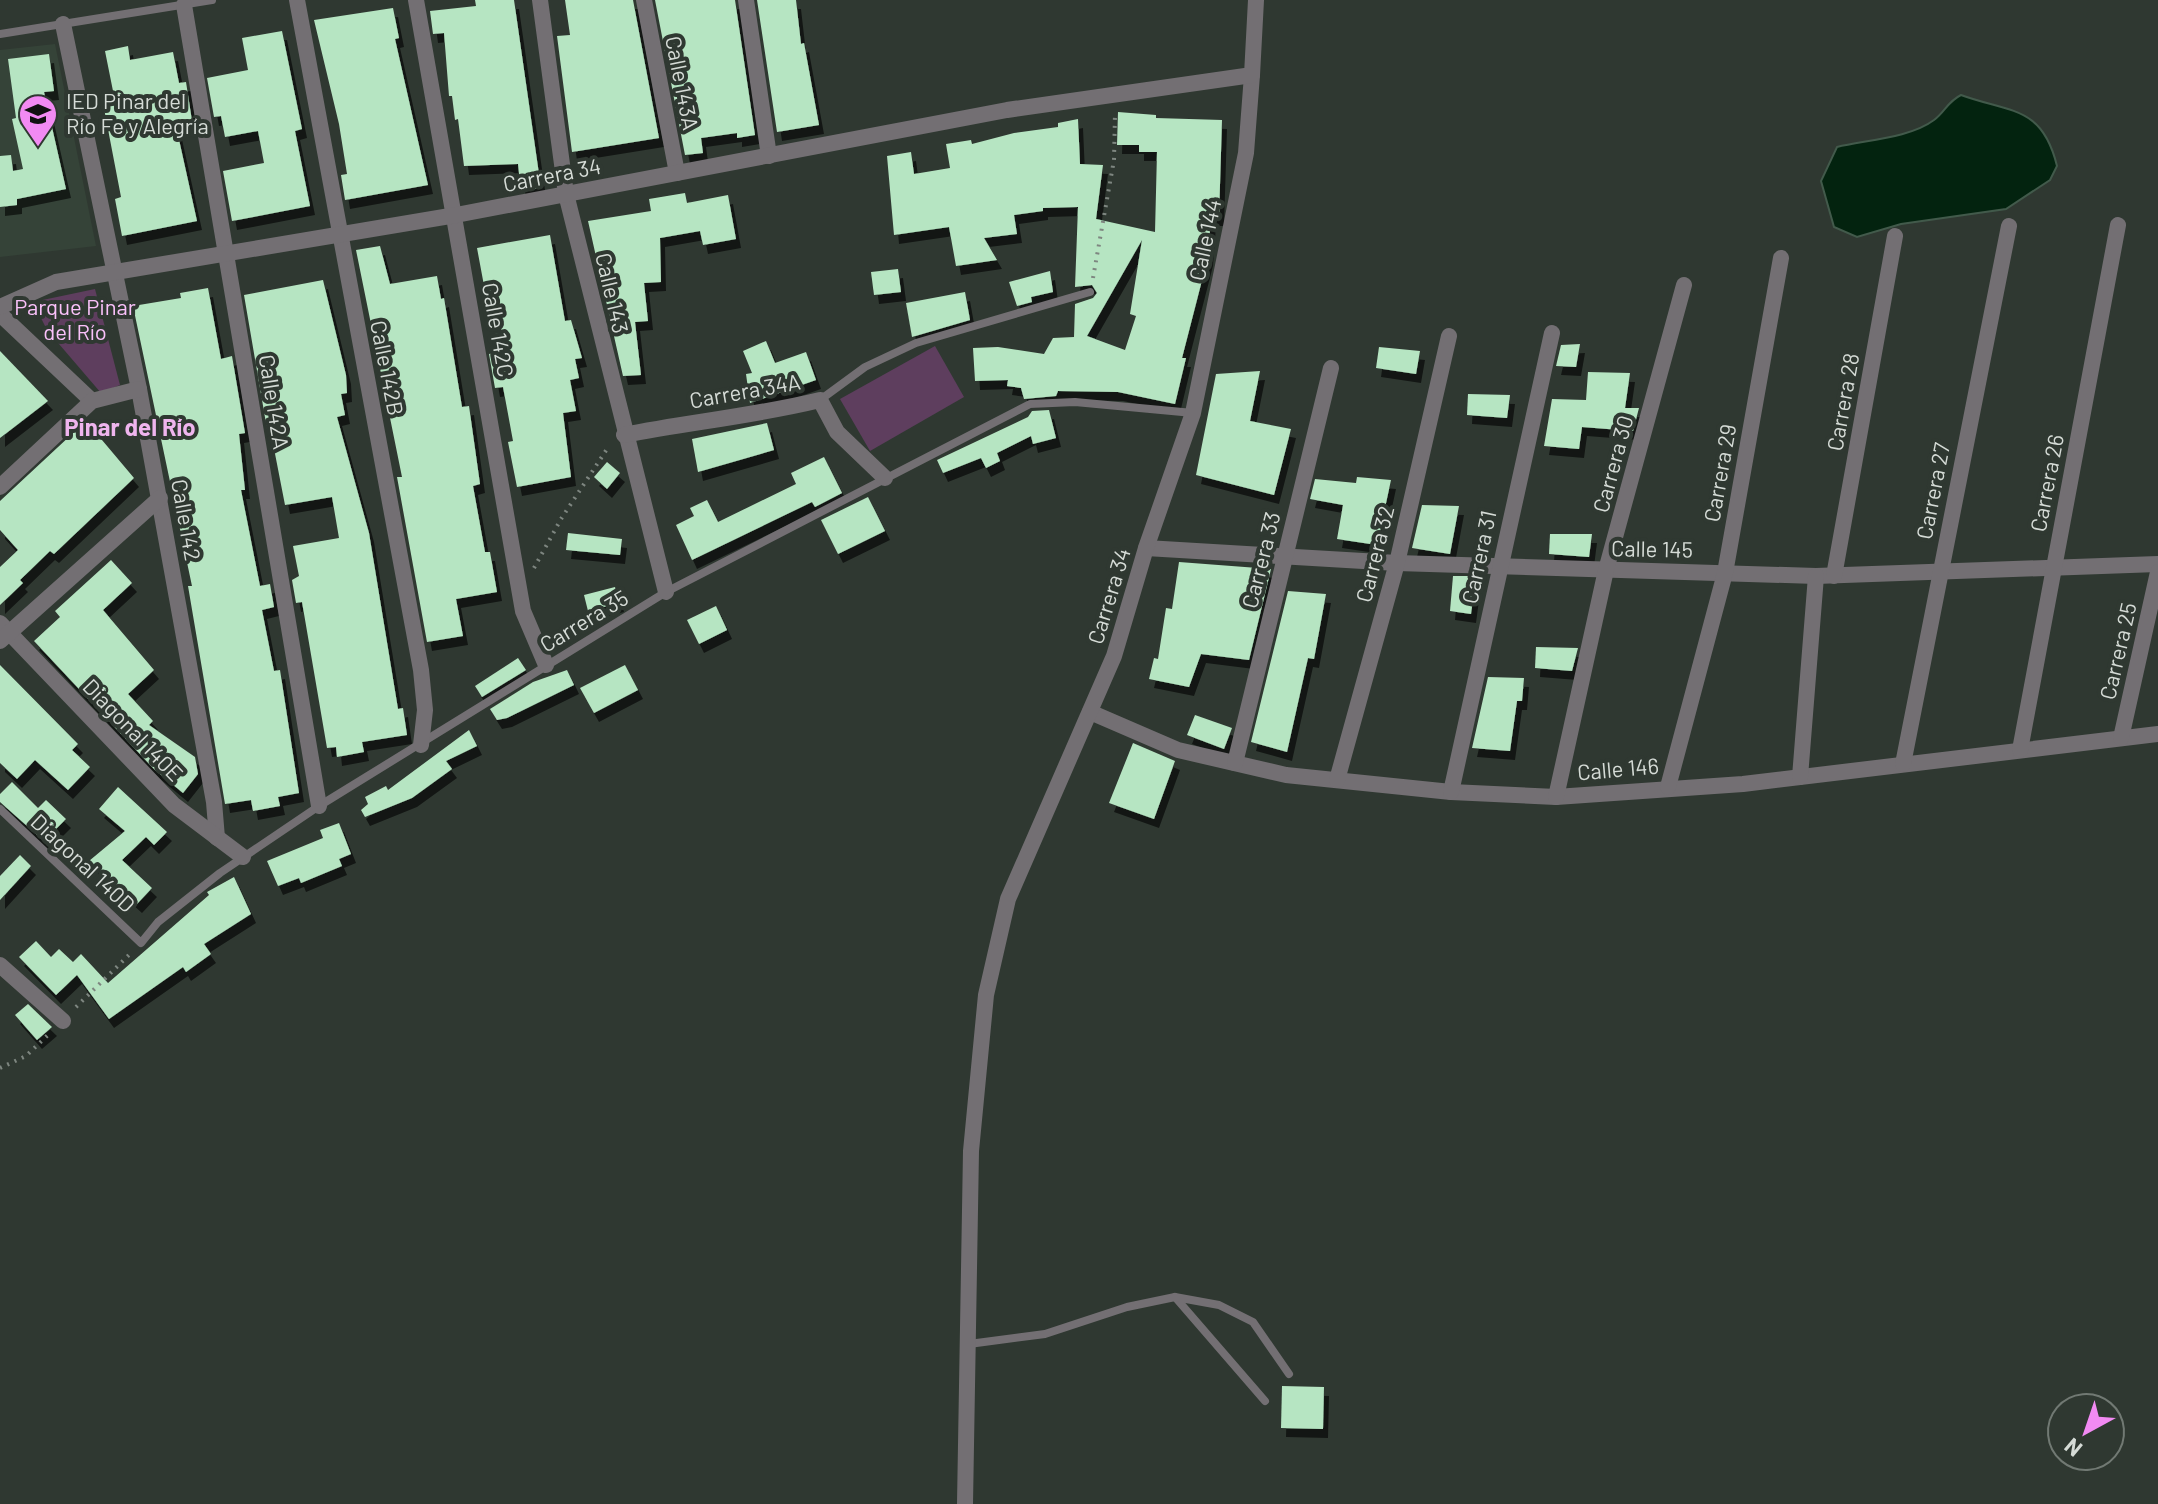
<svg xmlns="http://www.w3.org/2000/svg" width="2158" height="1504" font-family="Barlow,sans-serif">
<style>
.built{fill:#354338}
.green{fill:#5e3e5e}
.water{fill:#03230f;stroke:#425a4b;stroke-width:2}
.building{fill:#b6e5c2;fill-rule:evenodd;filter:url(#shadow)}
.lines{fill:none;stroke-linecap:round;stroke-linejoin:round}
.path{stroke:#7e8680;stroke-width:4;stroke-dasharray:2 6;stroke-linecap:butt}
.service{stroke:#736f73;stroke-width:8}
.minor{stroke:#736f73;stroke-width:16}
.tertiary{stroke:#736f73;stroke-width:16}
.labels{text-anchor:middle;stroke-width:8;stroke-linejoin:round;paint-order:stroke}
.street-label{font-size:22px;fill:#d5dbd6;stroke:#2f3831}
.poi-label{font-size:22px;fill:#d5dbd6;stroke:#2f3831;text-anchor:start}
.park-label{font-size:22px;fill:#fac1fa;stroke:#2f3831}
.neighbourhood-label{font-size:24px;font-weight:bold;fill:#efb5ee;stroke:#2f3831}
</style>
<defs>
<filter id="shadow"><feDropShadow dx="5" dy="9" stdDeviation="0" flood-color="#0009"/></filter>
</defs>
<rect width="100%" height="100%" fill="#2f3831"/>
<!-- built -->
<polygon class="built" points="55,44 96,246 0,257 0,50"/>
<!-- green -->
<g class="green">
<polygon points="95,289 120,385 101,393 47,330 33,302"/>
<polygon points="935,346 964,397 870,451 840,399"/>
</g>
<!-- water -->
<path class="water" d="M1961,95C2010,113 2042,105 2057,166L2050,180L2006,209L1901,224L1857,237L1834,227L1821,181L1837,147C1866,140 1910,138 1934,120C1945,112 1947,102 1961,95Z"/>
<!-- building -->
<g class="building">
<polygon points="475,0 514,0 541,188 521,191 518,164 464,166 458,119 455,120 452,96 449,96 444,33 433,34 430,11 476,6"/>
<polygon points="565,0 633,0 659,138 572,152 557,36 570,35"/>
<polygon points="655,0 735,0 755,135 737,138 737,133 701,138 703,153 685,155"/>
<polygon points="757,0 796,0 801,44 804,43 819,125 777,132"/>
<polygon points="393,8 399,38 395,39 428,185 345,200 341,175 347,174 339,124 314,20"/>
<polygon points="282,31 302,129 295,131 310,206 232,221 223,171 264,163 258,131 225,137 221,116 214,117 207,78 248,70 242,38"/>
<polygon points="128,46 130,60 173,52 179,83 186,82 192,121 176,126 197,221 122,236 115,199 121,197 102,98 114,96 105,51"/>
<polygon points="49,54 54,91 44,92 66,189 17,199 17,205 0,207 0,156 11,155 13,171 23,169 12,119 16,118 8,59"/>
<path d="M1118,112L1156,115V118L1222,120L1219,217H1211L1208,257L1182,358H1186L1175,404L1118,392L1058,391L1056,396L1024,399L1021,388L1007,386L1008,380L975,381L973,348L998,347L1044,354L1053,338L1074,337L1075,304L1093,298L1097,293L1092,285L1075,287L1078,207L1043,208V211L1014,215L1017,234L984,238L997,260L956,266L949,227L894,235L887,156L911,152L914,174L950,168L946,144L971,140L972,144L1014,133L1058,127V123L1078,119L1080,164L1103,165L1096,219L1155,232L1157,152H1139V145H1117ZM1142,240L1130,314L1136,316L1125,350L1087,336Z"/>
<polygon points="685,193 687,203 728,195 736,239 703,245 700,231 660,238 661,282 644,283 648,321 635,322 641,375 623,376 588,221 651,211 649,199"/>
<polygon points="550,235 565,321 571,320 582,358 575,359 579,378 570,380 576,411 563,413 571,477 517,487 508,442 513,441 503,387 495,388 489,354 498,352 495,334 502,333 494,290 485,291 477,248"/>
<polygon points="380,246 390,284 437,276 441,299 444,298 462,407 469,406 480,484 473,486 485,552 490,552 497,592 456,599 463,636 427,642 397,477 402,477 356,250"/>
<polygon points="898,269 901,292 874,295 871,272"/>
<polygon points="1050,271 1053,292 1031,297 1032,302 1017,306 1009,282"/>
<polygon points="323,280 346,375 347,393 341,394 345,415 337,417 369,533 398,709 403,708 407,735 362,742 364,752 337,757 336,747 327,748 302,602 296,603 292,580 299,576 293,546 339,538 332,497 285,505 270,428 267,429 244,295"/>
<polygon points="208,288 221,359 232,356 245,433 239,434 245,490 241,490 260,586 270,584 274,607 262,610 274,671 280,670 299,793 278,797 280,806 253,811 251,800 225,804 188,586 192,586 133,306 181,298 180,293"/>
<polygon points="965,292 970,320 912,337 906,303"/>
<polygon points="766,341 775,363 806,352 816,380 750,403 746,374 752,373 743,351"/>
<polygon points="1580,344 1576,367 1556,366 1561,345"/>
<polygon points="1379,347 1420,351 1416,374 1376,368"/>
<polygon points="0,351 48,401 0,438"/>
<polygon points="1260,371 1250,421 1291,429 1274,495 1196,475 1216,374"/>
<polygon points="1588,372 1630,373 1625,408 1639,408 1633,431 1582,427 1579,449 1544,446 1552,399 1586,400"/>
<polygon points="1468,394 1510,395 1507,418 1467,415"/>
<polygon points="1049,410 1056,438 1033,444 1031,436 997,453 1000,461 986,468 981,458 943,473 937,460 1028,417 1032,411"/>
<polygon points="86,421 134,478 54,554 50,551 20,580 23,583 0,605 0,567 18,550 0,530 0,501"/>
<polygon points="767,423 774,450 698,472 692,439"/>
<polygon points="824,457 842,493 815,507 812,502 692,560 676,525 694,516 690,508 707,500 718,522 796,484 791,473"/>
<polygon points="607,462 620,473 607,489 594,477"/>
<polygon points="1357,477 1391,480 1377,545 1337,539 1343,505 1310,499 1315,479 1356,483"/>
<polygon points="868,497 885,531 838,554 821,520"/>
<polygon points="1422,505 1459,506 1450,554 1412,548"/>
<polygon points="568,533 622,539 620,555 566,550"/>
<polygon points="1550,534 1592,534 1589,557 1549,554"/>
<polygon points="111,560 132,583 103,610 154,670 128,694 153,721 149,725 195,757 198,774 183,793 154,769 34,641 60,617 55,611"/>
<polygon points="1179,562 1271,569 1249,660 1201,654 1189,687 1149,679 1154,658 1158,659 1166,608 1172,609"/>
<polygon points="1453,576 1476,576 1471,614 1450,611"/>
<polygon points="615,587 619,603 588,611 584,595"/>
<polygon points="1288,591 1326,594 1314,659 1308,658 1287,752 1251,742"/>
<polygon points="716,606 727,630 699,644 687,620"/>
<polygon points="1536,647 1578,648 1572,671 1535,668"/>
<polygon points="518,658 526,670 482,697 475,686"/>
<polygon points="0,665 78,744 72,750 90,767 68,790 35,760 17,779 0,763"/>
<polygon points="625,665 638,690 594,713 580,688"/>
<polygon points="567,670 574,685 507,718 497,720 490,709 533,682"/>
<polygon points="1488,677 1524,678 1522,701 1517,701 1510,751 1472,748"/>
<polygon points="1195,715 1232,728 1224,749 1187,735"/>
<polygon points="469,730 477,746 446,761 452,769 412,798 365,817 361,810 368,804 365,797 386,786 388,790"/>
<polygon points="1133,743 1175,761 1154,819 1109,803"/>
<polygon points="12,782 38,808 46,800 66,819 44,841 0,802 0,794"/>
<polygon points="118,787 167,832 154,845 146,837 122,860 152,888 137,904 89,861 125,831 99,809"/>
<polygon points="339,823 351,854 339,859 342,866 301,883 299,878 278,886 267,861 323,838 320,830"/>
<polygon points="20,855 31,866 0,900 0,876"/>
<polygon points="234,877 251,914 204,944 211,954 186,972 183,967 109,1019 77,975 56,995 19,957 36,941 51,957 59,949 73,962 81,954 108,983 209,895 207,892"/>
<polygon points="28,1004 52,1027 37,1040 15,1015"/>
<polygon points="1282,1386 1324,1387 1323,1429 1281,1428"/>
</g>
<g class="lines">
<!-- path -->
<g class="path">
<polyline points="1093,278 1114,160 1115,113"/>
<polyline points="534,568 561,519 609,446"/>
<polyline points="76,1007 132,952"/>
<polyline points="0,1068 26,1056 50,1033"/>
</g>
<!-- service -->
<g class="service">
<polyline points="0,34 212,0"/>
<polyline points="820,400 865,367 916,343 1090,292"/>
<polyline points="0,809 141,943 158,922 220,873 319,806 666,592 1030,404 1075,402 1193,413"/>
<polyline points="1175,1297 1265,1401"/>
<polyline points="969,1344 1045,1334 1127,1307 1175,1297 1219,1305 1253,1322 1289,1374"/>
</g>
<!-- minor -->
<g class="minor">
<polyline points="297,0 421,670 425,710 421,745"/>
<polyline points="416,0 523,611 546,665"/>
<polyline points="540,0 566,194 666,592"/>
<polyline points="644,0 677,173"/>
<polyline points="746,0 769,156"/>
<polyline points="184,5 319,806"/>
<polyline points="63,24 139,389 214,802 217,838"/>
<polyline points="0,314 92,401"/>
<path d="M624,435C689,422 755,416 820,400L837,432L885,478"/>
<polyline points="0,487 92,401 139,389"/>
<polyline points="1146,548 1397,563 1816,576 2158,564"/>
<polyline points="1834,576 1895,236"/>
<polyline points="0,623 174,805 243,857"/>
<polyline points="0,641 160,498"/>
<polyline points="1090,712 1178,750 1286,775 1451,792 1556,797 1743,784 2158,734"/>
<polyline points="2121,738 2158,572"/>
<polyline points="2020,750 2118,225"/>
<polyline points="1235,763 1331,368"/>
<polyline points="1903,764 2009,226"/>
<polyline points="1800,777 1816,576"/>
<polyline points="1337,780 1397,563 1449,336"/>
<polyline points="1668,787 1725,573 1781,258"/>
<polyline points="1451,792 1552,333"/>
<polyline points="1556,797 1606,570 1684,285"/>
<polyline points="0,965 63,1021"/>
<polyline points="965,1504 971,1151 986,995 1008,899 1114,656 1146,548 1193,413 1246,153 1252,75"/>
</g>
<!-- tertiary -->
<polyline class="tertiary" points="0,307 56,282 456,215 1007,110 1252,75 1256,0"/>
</g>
<!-- icons -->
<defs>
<symbol id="school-pin" viewBox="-11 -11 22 30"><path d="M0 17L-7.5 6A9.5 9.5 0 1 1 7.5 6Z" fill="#f28af3" stroke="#2f3831"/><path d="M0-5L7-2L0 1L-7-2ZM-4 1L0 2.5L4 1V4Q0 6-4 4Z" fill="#111"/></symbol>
</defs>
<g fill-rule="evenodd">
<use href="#school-pin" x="16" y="92" width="44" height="60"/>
</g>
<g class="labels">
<!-- street labels -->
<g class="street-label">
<text transform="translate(682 83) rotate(79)" y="8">Calle 143A</text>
<text transform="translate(552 175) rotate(-11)" y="8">Carrera 34</text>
<text transform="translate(1205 240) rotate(-78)" y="8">Calle 144</text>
<text transform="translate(612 293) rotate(77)" y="8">Calle 143</text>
<text transform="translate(498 330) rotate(80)" y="8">Calle 142C</text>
<text transform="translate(387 368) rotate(79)" y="8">Calle 142B</text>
<text transform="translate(745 391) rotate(-10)" y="8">Carrera 34A</text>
<text transform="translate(274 402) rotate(81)" y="8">Calle 142A</text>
<text transform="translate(1843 402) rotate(-80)" y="8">Carrera 28</text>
<text transform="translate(1613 464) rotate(-75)" y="8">Carrera 30</text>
<text transform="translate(1720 473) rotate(-80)" y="8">Carrera 29</text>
<text transform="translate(2047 483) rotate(-79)" y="8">Carrera 26</text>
<text transform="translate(1933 491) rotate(-79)" y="8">Carrera 27</text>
<text transform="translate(186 520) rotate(80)" y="8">Calle 142</text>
<text transform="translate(1652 549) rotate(1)" y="8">Calle 145</text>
<text transform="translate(1375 554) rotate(-76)" y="8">Carrera 32</text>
<text transform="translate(1479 557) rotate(-78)" y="8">Carrera 31</text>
<text transform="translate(1261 560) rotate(-76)" y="8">Carrera 33</text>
<text transform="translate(1109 596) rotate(-73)" y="8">Carrera 34</text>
<text transform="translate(584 621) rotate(-31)" y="8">Carrera 35</text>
<text transform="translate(2118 651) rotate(-77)" y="8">Carrera 25</text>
<text transform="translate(133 730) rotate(46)" y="8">Diagonal 140E</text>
<text transform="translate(1618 769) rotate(-5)" y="8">Calle 146</text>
<text transform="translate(83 863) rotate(43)" y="8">Diagonal 140D</text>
</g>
<!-- poi labels -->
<g class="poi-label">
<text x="66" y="109">IED Pinar del<tspan x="66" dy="25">Río Fe y Alegría</tspan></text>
</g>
<!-- park labels -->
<g class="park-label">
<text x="75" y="315">Parque Pinar<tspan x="75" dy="25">del Río</tspan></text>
</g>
<!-- neighbourhood labels -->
<g class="neighbourhood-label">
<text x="130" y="436">Pinar del Río</text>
</g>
</g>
<!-- north arrow -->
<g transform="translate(2086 1432) rotate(220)"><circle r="38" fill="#2f3831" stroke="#717973" stroke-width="2"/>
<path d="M0-6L14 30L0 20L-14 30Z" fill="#f28af3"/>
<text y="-12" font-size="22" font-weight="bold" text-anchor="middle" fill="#d5dbd6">N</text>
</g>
</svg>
